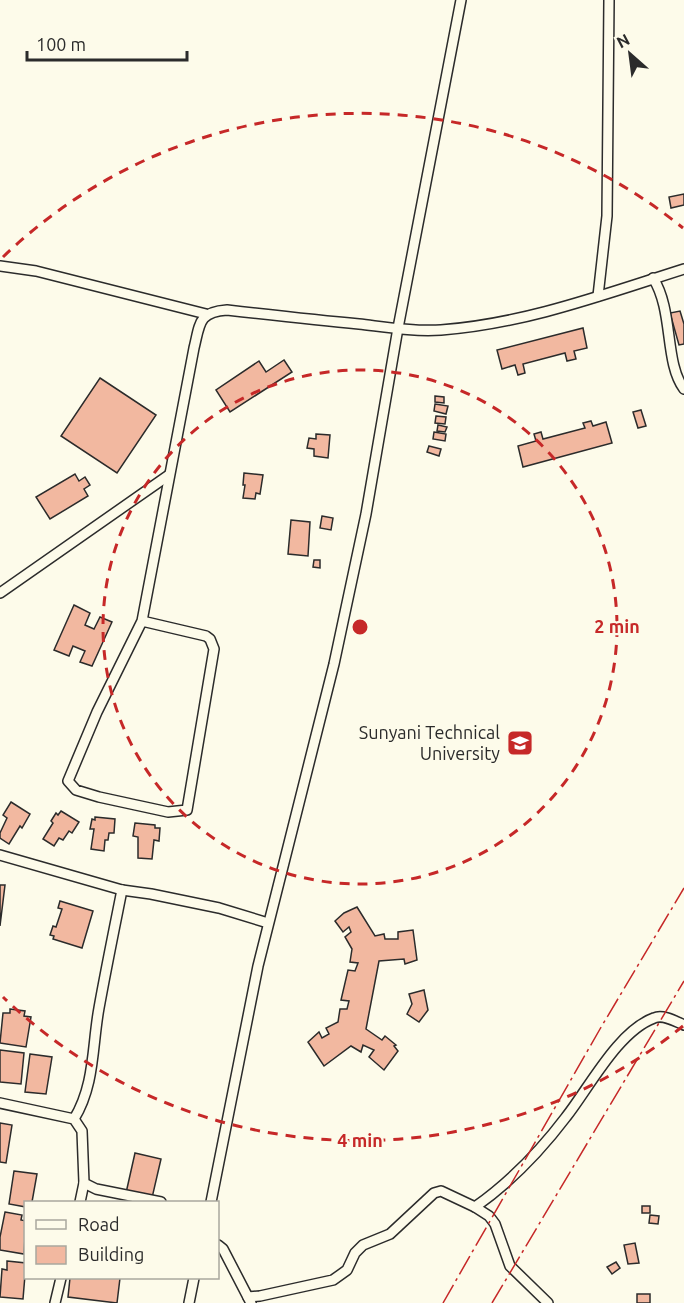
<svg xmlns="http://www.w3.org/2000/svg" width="684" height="1303" font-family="Ubuntu,sans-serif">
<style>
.building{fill:#f2b8a0;stroke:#2b2b2b;stroke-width:1.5}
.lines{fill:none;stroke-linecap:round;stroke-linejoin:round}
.minor-casing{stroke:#2b2b2b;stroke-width:12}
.minor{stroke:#fdfbea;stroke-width:9}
.power{stroke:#c62828;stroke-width:1.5;stroke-dasharray:21 4.5 3 4.5;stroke-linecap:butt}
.ring{fill:none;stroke:#c62828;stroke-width:3;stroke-dasharray:10 8}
.labels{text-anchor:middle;stroke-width:4.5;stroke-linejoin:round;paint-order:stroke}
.poi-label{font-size:18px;fill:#2b2b2b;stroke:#fdfbea;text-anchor:end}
.centre{fill:#c62828;stroke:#fdfbea;stroke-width:3}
.ring-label{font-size:18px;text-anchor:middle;font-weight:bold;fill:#c62828;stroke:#fdfbea;stroke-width:4.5;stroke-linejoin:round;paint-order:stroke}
</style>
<rect width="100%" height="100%" fill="#fdfbea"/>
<!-- building -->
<g class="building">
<polygon points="684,194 684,205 671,208 669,197"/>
<polygon points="680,311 684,324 684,344 679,345 670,313"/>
<polygon points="583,328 587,348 574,351 576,359 567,361 565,353 523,364 525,373 518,375 515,365 502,369 497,350"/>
<polygon points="284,360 292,372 230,412 216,390 259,361 266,372"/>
<polygon points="100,378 156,415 117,473 61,436"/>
<polygon points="435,396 444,397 444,403 435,402"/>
<polygon points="435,404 448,406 446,414 434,411"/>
<polygon points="641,410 646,426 638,428 633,412"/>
<polygon points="436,416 446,417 445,424 435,423"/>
<polygon points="591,421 593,426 606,422 612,443 523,467 518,446 536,441 534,434 541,432 543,439 585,428 583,423"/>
<polygon points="438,425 447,427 445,432 437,431"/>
<polygon points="434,432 446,434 445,441 433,439"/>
<polygon points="316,434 330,435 328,458 314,456 314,449 307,448 309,438 316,439"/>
<polygon points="429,446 441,449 439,456 427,452"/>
<polygon points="244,473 263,475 260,494 256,493 255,499 243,498 245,485 243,485"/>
<polygon points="75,474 79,481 85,477 90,485 84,489 88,496 50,519 36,497"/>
<polygon points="322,516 333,518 331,530 320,528"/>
<polygon points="291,520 310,522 308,556 288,554"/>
<polygon points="314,560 320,560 320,568 313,567"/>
<polygon points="74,605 90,613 85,625 94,629 100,617 112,622 92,666 80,662 85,651 73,646 69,656 54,650"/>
<polygon points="11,802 30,814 22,828 20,826 9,844 0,838 0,833 7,818 3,815"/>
<polygon points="61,811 79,822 72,833 69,831 63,840 59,838 54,846 43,839 53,823 51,821 56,813 58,815"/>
<polygon points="95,817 115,819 114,833 109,833 108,840 105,840 104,851 91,849 94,829 90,829 92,819 95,820"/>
<polygon points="135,823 155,825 155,828 160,828 159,841 154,840 152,859 138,858 138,837 133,836"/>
<polygon points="0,885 5,885 0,926"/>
<polygon points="60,901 93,911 82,948 53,939 54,936 50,935 53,926 56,927 62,909 58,908"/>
<polygon points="357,907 375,936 384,934 385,939 398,939 398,932 413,930 417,960 405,964 404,959 379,961 366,1029 382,1040 385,1036 396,1045 394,1046 398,1051 384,1070 369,1057 374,1050 363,1045 361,1052 351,1046 324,1066 308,1042 319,1032 322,1038 329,1034 326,1028 338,1022 340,1009 347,1009 349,1001 341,1000 348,970 355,971 358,963 350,962 352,949 345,937 351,932 349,927 343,932 335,921 344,913"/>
<polygon points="424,990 428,1010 419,1022 407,1014 412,1004 409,994"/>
<polygon points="10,1009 25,1011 24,1016 31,1017 26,1047 0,1043 3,1013 10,1013"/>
<polygon points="0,1050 24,1053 21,1084 0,1082"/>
<polygon points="30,1054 52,1057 46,1094 25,1092"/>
<polygon points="0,1123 12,1125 6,1163 0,1162"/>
<polygon points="135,1153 161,1159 152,1198 126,1193"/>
<polygon points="14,1171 37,1174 32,1202 26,1202 26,1207 9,1204"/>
<rect x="642" y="1206" width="8" height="7"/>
<polygon points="5,1212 22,1215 21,1220 26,1221 24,1254 0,1250 0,1237"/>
<polygon points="650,1215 659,1216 658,1224 649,1223"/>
<polygon points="635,1243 639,1263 628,1264 624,1245"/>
<polygon points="7,1261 26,1263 23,1299 0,1297 2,1269 7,1270"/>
<polygon points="616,1262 620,1268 612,1274 607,1267"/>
<polygon points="70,1278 120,1278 117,1303 68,1297"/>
<rect x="637" y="1294" width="13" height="9"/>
</g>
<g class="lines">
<defs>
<g id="minor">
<polyline points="0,266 36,271 206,314"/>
<path d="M653,278C674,311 664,362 684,389"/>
<polyline points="598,296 607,216 609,0"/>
<polyline points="0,593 169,475"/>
<path d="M142,621L206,636L210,639L214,649L187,810L168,812L99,797L76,790L68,781L97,712L142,621L194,348C200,324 198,312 227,310C271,315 315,320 359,324C385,327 414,332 441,330C524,324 605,294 684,269"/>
<polyline points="0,855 122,890 151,894 219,908 268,923"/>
<polyline points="0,1103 74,1119 82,1131 84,1183 96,1189 161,1202"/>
<path d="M74,1119C95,1085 92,1046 99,1008C106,969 114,930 122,890"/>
<polyline points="80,1202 84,1183"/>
<polyline points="211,1202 258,966 334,664 366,514 398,328 461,0"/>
<path d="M475,1207C509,1183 541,1150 566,1117C589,1088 618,1031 654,1018C663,1014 675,1021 684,1025"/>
<polyline points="218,1245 223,1249 251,1303"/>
<polyline points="248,1297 260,1296 333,1280 347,1270 355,1253 363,1245 390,1234 434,1193 441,1191 475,1207 489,1216 495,1224 510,1266 548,1303"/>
<polyline points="55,1303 61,1278"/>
<polyline points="189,1303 194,1278"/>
</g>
</defs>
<!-- minor casing -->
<use href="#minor" class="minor-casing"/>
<!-- minor -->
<use href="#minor" class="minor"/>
<!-- power -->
<g class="power">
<polyline points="443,1303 600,1029 684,888"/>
<polyline points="492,1303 684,981"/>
</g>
</g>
<!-- distance rings -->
<g class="ring">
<circle cx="360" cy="627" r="257"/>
<path d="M683 1026A514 514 0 0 1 3 997M3 257A514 514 0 0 1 683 228"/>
</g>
<!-- icons -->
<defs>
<symbol id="university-square" viewBox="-11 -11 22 22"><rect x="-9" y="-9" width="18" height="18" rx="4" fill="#c62828" stroke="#fdfbea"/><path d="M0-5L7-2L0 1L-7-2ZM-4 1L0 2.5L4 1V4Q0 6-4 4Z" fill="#fff"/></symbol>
</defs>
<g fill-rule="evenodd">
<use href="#university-square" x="505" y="728" width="30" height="30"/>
</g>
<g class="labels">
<!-- poi labels -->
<g class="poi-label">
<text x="500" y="739">Sunyani Technical<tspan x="500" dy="21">University</tspan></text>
</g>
</g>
<circle cx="360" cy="627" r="9" class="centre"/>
<g class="ring-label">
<text x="617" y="633">2 min</text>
<text x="360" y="1147">4 min</text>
</g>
<!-- legend -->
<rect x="24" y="1201" width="195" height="78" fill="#fdfbea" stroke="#a9a89e" stroke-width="1.5"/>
<rect x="36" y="1220" width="30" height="9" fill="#fdfbea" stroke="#a9a89e" stroke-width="1.5"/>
<text x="78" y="1231" font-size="18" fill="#2b2b2b">Road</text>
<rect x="36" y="1246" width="30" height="18" fill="#f2b8a0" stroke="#a9a89e" stroke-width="1.5"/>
<text x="78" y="1261" font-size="18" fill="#2b2b2b">Building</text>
<!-- north arrow -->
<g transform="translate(630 54) rotate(332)" stroke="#fdfbea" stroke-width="4.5" paint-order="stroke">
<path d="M0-4.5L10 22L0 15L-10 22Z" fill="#2b2b2b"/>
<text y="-9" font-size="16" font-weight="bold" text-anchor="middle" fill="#2b2b2b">N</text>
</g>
<!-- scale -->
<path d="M27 51v9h160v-9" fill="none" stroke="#2b2b2b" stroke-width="3"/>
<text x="36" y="51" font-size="18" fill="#2b2b2b" stroke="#fdfbea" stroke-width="4.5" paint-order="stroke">100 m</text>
</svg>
